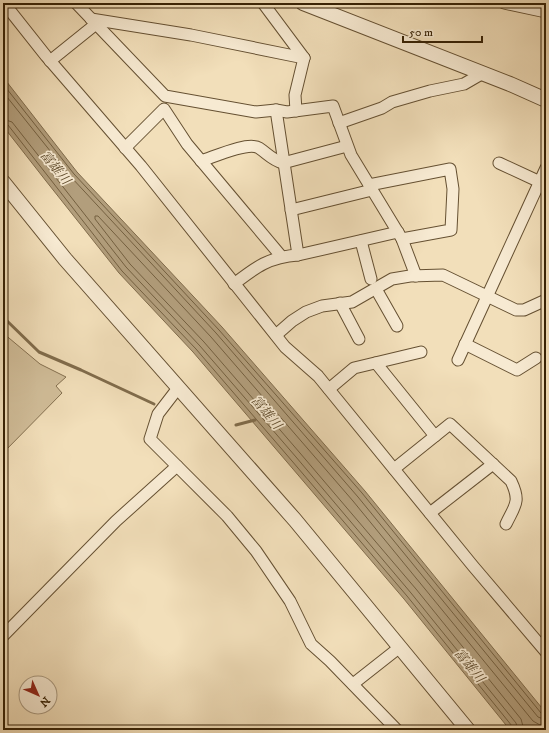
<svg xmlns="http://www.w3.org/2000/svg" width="549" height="733" font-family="'IM FELL DW Pica','Noto Serif JP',serif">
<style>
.green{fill:#d2bf9b;stroke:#847050}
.water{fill:#b29e7c;stroke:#806c4c}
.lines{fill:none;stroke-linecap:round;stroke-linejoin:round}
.shore{stroke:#746040;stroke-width:1}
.stream{stroke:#806c4c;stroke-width:3}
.minor-casing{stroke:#655032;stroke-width:13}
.tertiary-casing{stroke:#655032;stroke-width:16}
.minor{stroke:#f7ead2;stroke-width:11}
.tertiary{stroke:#f7ead2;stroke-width:14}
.labels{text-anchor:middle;stroke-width:3.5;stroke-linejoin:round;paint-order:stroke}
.water-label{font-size:13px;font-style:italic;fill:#614d2e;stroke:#f7ead2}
</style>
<rect width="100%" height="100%" fill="#f2dfba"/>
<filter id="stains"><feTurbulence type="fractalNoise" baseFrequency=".005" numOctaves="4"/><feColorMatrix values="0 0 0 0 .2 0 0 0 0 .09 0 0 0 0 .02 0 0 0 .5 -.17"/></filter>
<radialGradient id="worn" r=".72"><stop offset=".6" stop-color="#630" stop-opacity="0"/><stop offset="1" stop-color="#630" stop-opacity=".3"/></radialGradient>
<!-- green -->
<polygon class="green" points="3,333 40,364 66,377 56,386 62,393 3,453"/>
<!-- water -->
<polygon class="water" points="3,77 77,172 222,327 365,491 546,713 546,730 510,730 404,599 193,352 119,273 46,181 3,126"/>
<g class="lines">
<!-- shore -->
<g class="shore">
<polyline points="3,84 74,174 219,330 362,493 541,713 546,715"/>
<polyline points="3,92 71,177 216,333 358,497 538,717 546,720"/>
<polyline points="3,119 12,122 126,267 200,346 296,457 411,593 516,723 518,730"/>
<polyline points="3,124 8,125 122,271 196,349 292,461 407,596 512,726 513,730"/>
<polyline points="524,730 521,719 416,589 300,453 204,342 130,264 95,219 95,216 98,216 211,337 353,501 533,721 540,725 546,726"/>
</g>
<!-- stream -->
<g class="stream">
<polyline points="3,317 39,352 81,370 154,404"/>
<polyline points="236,425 255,420"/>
</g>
<defs>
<g id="minor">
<polyline points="4,3 46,56 141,166 285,347 318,376 473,566 546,652"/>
<polyline points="76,3 165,96 256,112 276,110 287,112 333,106 351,155 402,239 416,276"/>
<polyline points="263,3 304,58"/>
<polyline points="504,3 546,12"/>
<polyline points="91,19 191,35 304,58"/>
<polyline points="50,61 96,24"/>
<polyline points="276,110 298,255 398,232"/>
<polyline points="296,111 295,95 304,58"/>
<polyline points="339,123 382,108 392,102 430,91 464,84 483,73"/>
<polyline points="125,148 164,109 187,144 281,256"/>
<path d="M201,161C214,157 248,141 259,148C268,154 272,160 283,163L347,146"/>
<polyline points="499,163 540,182"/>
<polyline points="369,185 450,169 453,189 451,230 402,239"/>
<polyline points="291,210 372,190"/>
<polyline points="361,241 371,279"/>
<path d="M234,284C256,267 269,257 298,255"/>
<polyline points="376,289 397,326"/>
<polyline points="340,303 359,339"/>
<polyline points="276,335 292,321 306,312 322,306 352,302 392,279 410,276 443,275 516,310 524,310 546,300"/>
<polyline points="465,344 517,370 536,358"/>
<polyline points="458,360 546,168"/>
<polyline points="376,363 435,436"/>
<polyline points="329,389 354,368 421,352"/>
<polyline points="177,466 227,516 256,551 290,601 311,644 330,661 397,730"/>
<path d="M394,469L450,424L511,481C521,502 515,505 506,524"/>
<polyline points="430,513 493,464"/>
<polyline points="3,636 116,521 177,466 150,439 158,414 178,388"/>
<polyline points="353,684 400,647"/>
</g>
<g id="tertiary">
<polyline points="303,3 510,84 546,100"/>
<polyline points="3,182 65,259 295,520 468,730"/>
</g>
</defs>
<!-- minor casing -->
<use href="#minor" class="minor-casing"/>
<!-- tertiary casing -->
<use href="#tertiary" class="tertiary-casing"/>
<!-- minor -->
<use href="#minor" class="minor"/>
<!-- tertiary -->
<use href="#tertiary" class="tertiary"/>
</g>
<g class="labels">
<!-- water labels -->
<g class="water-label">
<text transform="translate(56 167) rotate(51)" y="5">富雄川</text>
<text transform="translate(267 412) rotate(50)" y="5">富雄川</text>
<text transform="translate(470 665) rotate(51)" y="5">富雄川</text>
</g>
</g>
<!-- margin -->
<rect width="549" height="733" fill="none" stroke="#f2dfba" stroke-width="16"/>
<rect x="4" y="4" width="541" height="725" fill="none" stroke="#362104" stroke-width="2"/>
<rect x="8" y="8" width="533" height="717" fill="none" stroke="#362104"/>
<!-- north arrow -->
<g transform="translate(38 695) rotate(135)"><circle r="19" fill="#f7ead2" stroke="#aa9a80"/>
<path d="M0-3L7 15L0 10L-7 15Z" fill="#8f2418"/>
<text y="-6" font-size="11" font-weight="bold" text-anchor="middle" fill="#362104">N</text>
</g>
<!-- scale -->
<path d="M403 36v6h79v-6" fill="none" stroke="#362104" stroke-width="2"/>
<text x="409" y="36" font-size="12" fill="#362104" stroke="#f7ead2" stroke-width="3" paint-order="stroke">50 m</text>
<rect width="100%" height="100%" filter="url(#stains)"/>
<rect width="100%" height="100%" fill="url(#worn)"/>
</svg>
